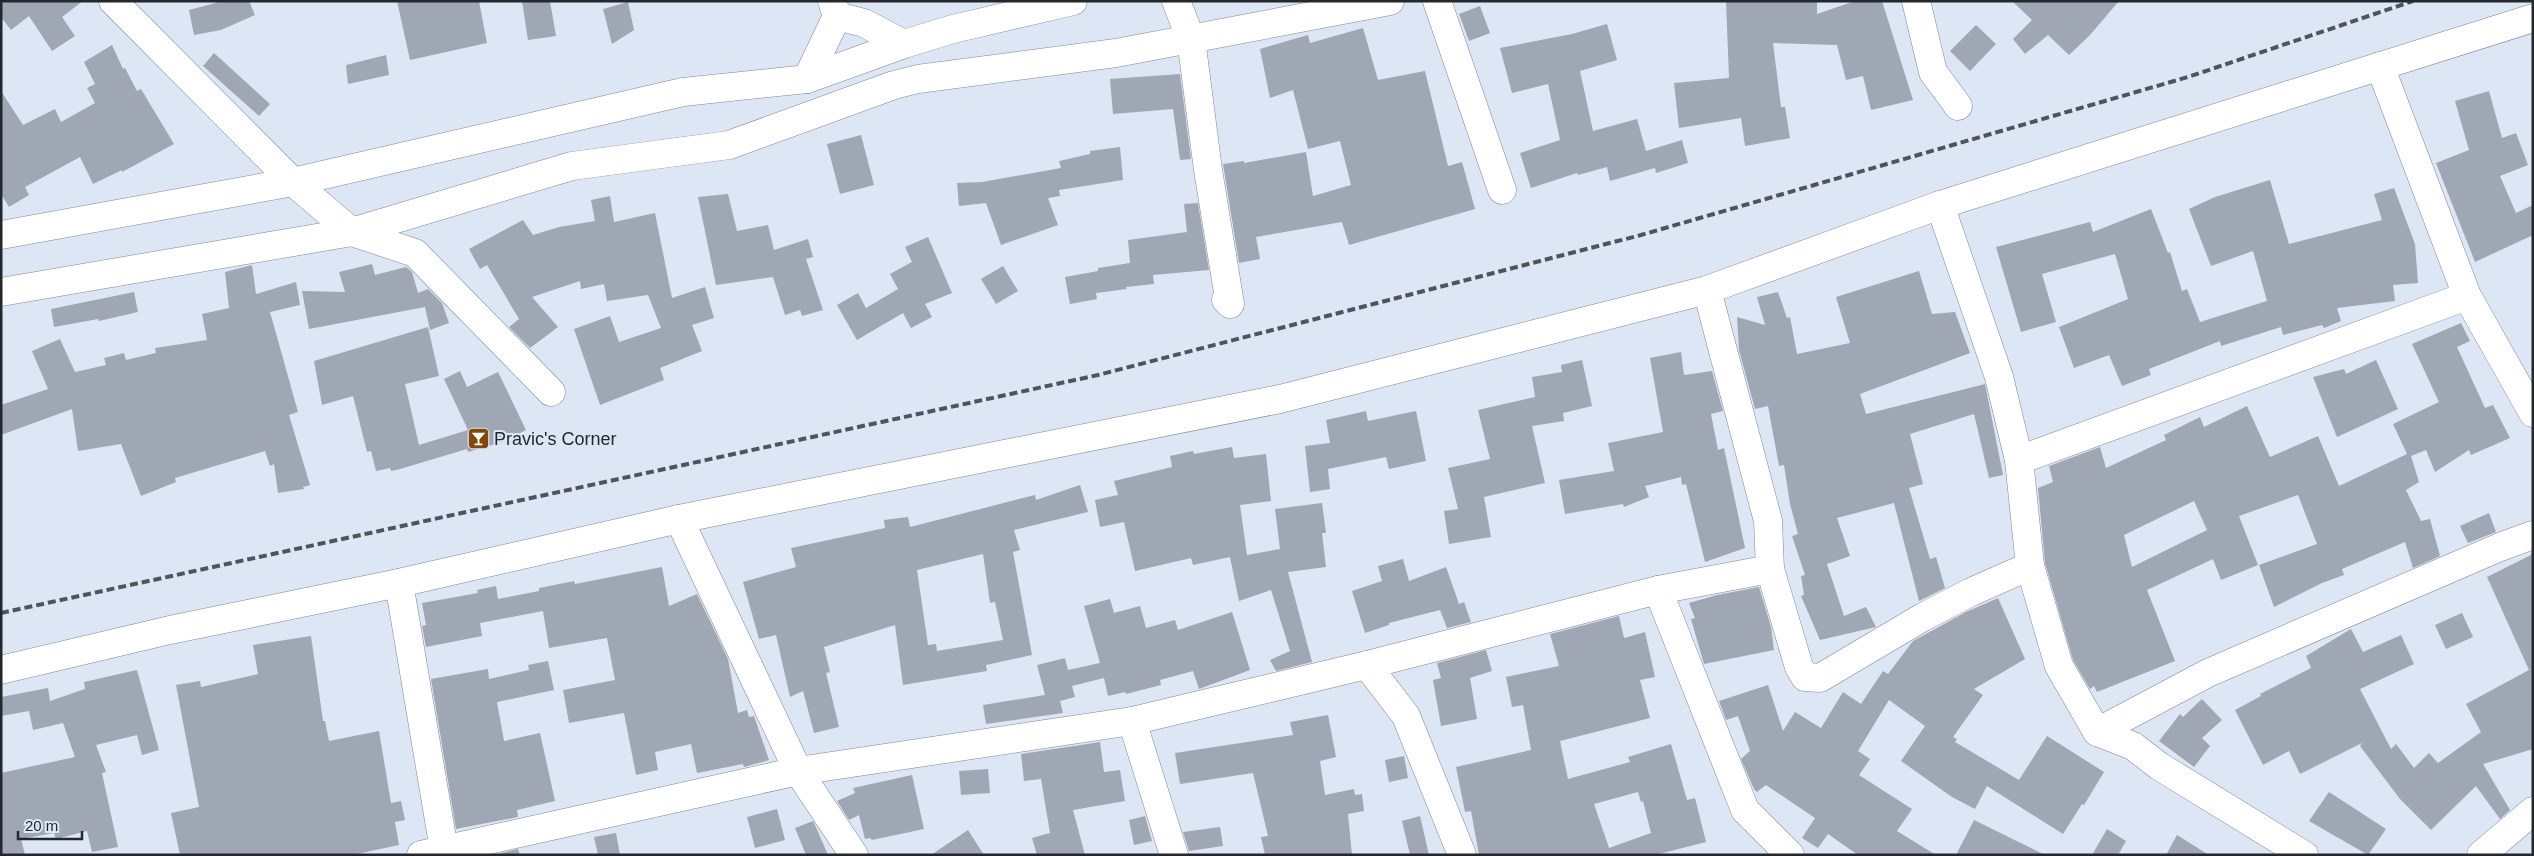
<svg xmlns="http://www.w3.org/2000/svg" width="2534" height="856" font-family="Arial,sans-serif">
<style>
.building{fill:#9fa7b5;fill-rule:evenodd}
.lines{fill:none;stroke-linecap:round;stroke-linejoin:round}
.minor-casing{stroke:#7f8794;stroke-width:29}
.minor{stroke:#fff;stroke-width:28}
.rail{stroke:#4f545b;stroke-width:4;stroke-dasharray:8 4;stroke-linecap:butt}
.labels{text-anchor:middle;stroke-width:4;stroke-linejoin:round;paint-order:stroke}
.poi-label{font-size:18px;fill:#24282d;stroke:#dde6f4;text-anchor:start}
</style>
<rect width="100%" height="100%" fill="#dde6f4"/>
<!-- building -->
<g class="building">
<polygon points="1,1 83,1 62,17 75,36 52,51 29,16 11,30 1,17"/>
<polygon points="223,1 249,1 255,15 221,30 194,35 189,10"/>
<polygon points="397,1 479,1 487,43 410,60"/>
<polygon points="522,1 550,1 556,36 528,40"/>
<polygon points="1726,1 1817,1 1817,14 1855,1 1882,1 1913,100 1871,110 1863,76 1846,80 1837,45 1773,43 1781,107 1785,107 1790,138 1745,146 1741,118 1679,128 1674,83 1729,78"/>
<polygon points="2012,1 2119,1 2090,35 2069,55 2048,35 2025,54 2013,39 2032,20"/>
<polygon points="628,2 634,30 612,44 603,9"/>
<polygon points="1480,6 1490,33 1469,41 1459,14"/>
<polygon points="1607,24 1617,60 1580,71 1593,131 1637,119 1646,151 1682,140 1688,163 1656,173 1655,168 1610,181 1607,167 1578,175 1577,173 1531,188 1520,153 1560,140 1548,84 1512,93 1500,48 1572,34"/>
<polygon points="1976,25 1996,44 1970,71 1950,51"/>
<polygon points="1363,28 1378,80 1425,71 1448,166 1462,162 1475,209 1349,245 1342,222 1256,237 1260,259 1239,263 1223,164 1244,161 1244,163 1306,152 1313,196 1351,185 1340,141 1308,149 1293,90 1270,98 1260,49 1308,35 1310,43"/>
<polygon points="112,45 123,69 125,68 137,91 141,89 174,144 122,172 122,170 93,184 80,157 25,187 29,195 9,207 1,194 1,91 23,125 55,109 61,122 95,103 87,88 95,84 84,62"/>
<polygon points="214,53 270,104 259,116 203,66"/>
<polygon points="386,55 389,75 348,84 346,65"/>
<polygon points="1180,74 1191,159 1180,160 1173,109 1113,114 1110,79"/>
<polygon points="2489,91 2502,138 2516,133 2528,165 2500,176 2516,213 2533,205 2533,235 2475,262 2436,163 2469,150 2455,101"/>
<polygon points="861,135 874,185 840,194 827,144"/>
<polygon points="1120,147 1123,180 1059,190 1060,196 1048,198 1058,225 1001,245 986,203 959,206 957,183 982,182 1061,168 1059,161 1090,154 1090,151"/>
<polygon points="2270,180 2289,244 2382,220 2374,194 2394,188 2415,244 2418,283 2393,285 2395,301 2337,308 2341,321 2324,328 2322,325 2283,335 2281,327 2221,346 2220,341 2149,369 2151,375 2122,386 2109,355 2074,368 2059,327 2128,299 2115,254 2042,274 2056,322 2021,332 1996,247 2090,222 2093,232 2151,209 2168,253 2170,252 2182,291 2187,289 2200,322 2267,301 2253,251 2211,266 2189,209 2215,197"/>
<polygon points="728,194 737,231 768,225 774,250 808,239 813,257 806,259 823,310 802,316 800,310 785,315 773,277 716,285 698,197"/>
<polygon points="610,196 614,222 655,213 672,298 705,287 714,318 692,325 702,351 660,368 664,380 600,405 574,329 610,316 619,342 661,328 648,295 607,301 604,284 581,289 580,281 532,297 558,327 530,348 509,327 519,319 487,265 480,269 469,249 523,220 533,235 559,227 595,221 591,200"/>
<polygon points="1198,203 1209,270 1153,275 1154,284 1126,287 1127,289 1096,293 1097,299 1070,304 1065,277 1098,271 1098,268 1130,263 1128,240 1187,232 1184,204"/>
<polygon points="928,237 952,293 925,304 932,317 911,328 903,313 857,340 837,305 858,293 866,308 898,289 890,274 912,262 905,247"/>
<polygon points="372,264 375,275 406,267 412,272 418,293 428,289 442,303 449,323 430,330 425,307 309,329 302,291 345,292 339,272"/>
<polygon points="252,265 256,294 296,282 300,305 270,312 298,412 289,415 310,485 303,487 304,489 278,493 274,464 270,466 265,451 175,478 176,482 141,496 121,444 78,451 72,409 1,435 1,405 48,389 32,351 60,339 75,372 106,365 104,358 124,353 126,360 156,353 155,348 207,340 202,314 229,308 225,272"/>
<polygon points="1003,266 1018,291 996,304 981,279"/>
<polygon points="1919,271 1932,314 1955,312 1970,353 1860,394 1866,414 1985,384 2003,475 1989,478 1974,414 1910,434 1923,484 1909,488 1930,559 1936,557 1945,588 1919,601 1894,503 1837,518 1850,556 1827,564 1844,616 1866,607 1876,627 1820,640 1801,596 1804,595 1801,576 1805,575 1792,536 1798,534 1790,504 1784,465 1779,466 1768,406 1755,409 1739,350 1737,317 1765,325 1757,297 1778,292 1787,318 1790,317 1797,354 1850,343 1836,297"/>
<polygon points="134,292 138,312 99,321 98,319 54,327 51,309"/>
<path d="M2461,323L2470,341L2457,347L2485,408L2493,405L2510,438L2471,455L2469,450L2435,472L2426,450L2411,456L2419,482L2406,490L2421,521L2430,519L2440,556L2413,568L2405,542L2342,569L2344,575L2322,583L2274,607L2259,565L2317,544L2298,495L2239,516L2258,565L2221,580L2213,559L2147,590L2175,661L2097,692L2094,686L2090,689L2073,660L2045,563L2038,488L2053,482L2049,466L2100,447L2106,468L2166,440L2164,435L2200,417L2204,427L2247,406L2270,457L2318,436L2339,486L2407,454L2393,424L2439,402L2412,344ZM2194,501L2207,530L2132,567L2124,535Z"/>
<polygon points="428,327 439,376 405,384 419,445 468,430 444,379 460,371 467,387 498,372 526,430 505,441 468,452 467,449 400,469 391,471 390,468 376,471 371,451 367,452 353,396 322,405 314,361"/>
<polygon points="1681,352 1684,375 1712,371 1723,411 1711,414 1718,450 1724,448 1745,548 1705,562 1686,484 1682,485 1681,477 1645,486 1649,497 1624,507 1623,504 1565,514 1559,480 1614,471 1608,443 1663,432 1650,358"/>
<polygon points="1582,360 1592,406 1563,413 1564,421 1532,426 1545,483 1484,497 1491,537 1449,544 1444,511 1458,509 1448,468 1490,459 1478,410 1535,397 1532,377 1562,372 1561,365"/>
<polygon points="2376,360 2398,409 2337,437 2313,377 2344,369 2346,374"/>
<polygon points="1366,411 1368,421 1416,411 1426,461 1389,469 1386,457 1328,469 1330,489 1310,492 1305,446 1330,443 1326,420"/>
<polygon points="1232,447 1234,458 1266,454 1271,501 1240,505 1247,555 1280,549 1275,509 1322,503 1326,533 1322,533 1326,567 1288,572 1312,662 1276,671 1270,660 1290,651 1271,590 1239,601 1230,557 1193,565 1191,558 1135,571 1124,522 1100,527 1095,500 1118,495 1114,481 1172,467 1170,456 1193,451 1194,454"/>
<path d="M1080,485L1088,512L1014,530L1020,550L1013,552L1032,655L986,665L987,671L903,685L895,625L824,647L830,672L826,673L839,727L814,733L803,691L790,697L776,635L759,639L743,582L796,567L791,548L885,528L884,520L908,517L910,527L1035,495L1036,500ZM983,554L990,603L995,602L1003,640L937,651L936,644L928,645L917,570Z"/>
<polygon points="2489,513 2496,532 2468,543 2460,526"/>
<polygon points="2533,554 2533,749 2483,764 2510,810 2500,819 2476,786 2431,830 2400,799 2360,746 2362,743 2300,774 2289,751 2263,765 2235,710 2261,696 2260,694 2311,668 2306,656 2351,629 2363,652 2401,635 2414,664 2360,689 2391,749 2396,744 2414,768 2429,753 2438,763 2481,732 2466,704 2529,670 2487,577"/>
<polygon points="1403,559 1409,581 1446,567 1459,604 1464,602 1471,622 1447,628 1440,610 1389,623 1389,625 1365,633 1352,591 1382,581 1378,566"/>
<polygon points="662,567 669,606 697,594 728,659 738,713 747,710 749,717 754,716 769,760 744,767 743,764 697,773 691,744 655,752 658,770 636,775 624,713 569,723 563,690 615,680 607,638 549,648 543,611 480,623 482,636 426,647 422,626 426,625 422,603 478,593 477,590 496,586 498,599 539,591 539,588 574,581 575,584"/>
<polygon points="1759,587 1771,627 1774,650 1704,664 1691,619 1695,618 1689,603 1717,595"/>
<polygon points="1998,598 2025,659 1974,689 1983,695 1953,737 1957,739 1955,742 2019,780 2047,736 2104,772 2084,805 2082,804 2063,834 1987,786 1975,809 1952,797 1901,761 1925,726 1889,700 1858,751 1870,759 1859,775 1912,809 1897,831 1936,855 1858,855 1828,834 1818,848 1802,838 1815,818 1766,785 1757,792 1754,789 1741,759 1750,751 1738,716 1726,720 1719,701 1768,685 1783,731 1795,712 1821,728 1843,692 1861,704 1883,671 1888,674 1913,641 1966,612"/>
<polygon points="1110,599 1114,613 1140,606 1146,628 1175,620 1178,630 1232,612 1250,670 1199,689 1193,671 1160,680 1161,685 1126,694 1125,692 1108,696 1104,678 1072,686 1075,697 1060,701 1063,713 986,724 983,705 1045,695 1037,665 1065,658 1068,670 1100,663 1084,606"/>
<polygon points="2462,613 2473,637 2446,649 2435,625"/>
<path d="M1619,616L1624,638L1645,632L1655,677L1640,680L1650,718L1560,741L1568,779L1630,762L1628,757L1671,744L1687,800L1695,798L1706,842L1655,855H1479L1471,811L1465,812L1456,767L1531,750L1523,705L1512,707L1506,677L1559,666L1550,634ZM1638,792L1641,802L1643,801L1651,833L1609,848L1594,804Z"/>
<polygon points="311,636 323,721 325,721 329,741 379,731 391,803 401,801 405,820 395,822 399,845 352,855 180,855 171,813 199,807 176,685 200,681 201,687 258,674 253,645"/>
<polygon points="1486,650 1492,671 1470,678 1477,719 1441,726 1433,680 1441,678 1437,663"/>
<polygon points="548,661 554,690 497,702 504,741 540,733 555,801 517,810 518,817 456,829 431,679 488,669 489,679 529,670 528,665"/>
<polygon points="137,670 159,750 142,755 137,735 96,745 106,772 102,773 118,847 92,852 87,831 56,839 54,833 21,839 25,855 1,855 1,773 75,757 63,723 33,730 29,711 1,716 1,697 48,688 50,701 85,689 84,682"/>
<polygon points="2202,699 2222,720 2202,738 2210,746 2194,767 2159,741 2180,714 2183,717"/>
<polygon points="1328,715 1336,757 1320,761 1325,795 1354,789 1355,795 1362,794 1364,811 1348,814 1352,855 1265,855 1261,837 1268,836 1253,773 1180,784 1175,753 1293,735 1290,722"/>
<polygon points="1100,742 1104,772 1120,770 1125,801 1073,810 1085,855 1037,855 1032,838 1050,833 1041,779 1024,781 1021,754"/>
<polygon points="1404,756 1408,778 1389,782 1385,760"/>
<polygon points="988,769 990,793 961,795 959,771"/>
<polygon points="912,775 924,829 872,840 870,838 865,839 859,815 849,820 837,801 855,793 853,788"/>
<polygon points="2329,792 2386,829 2368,855 2309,821"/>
<polygon points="777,809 785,840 755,848 747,817"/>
<polygon points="1145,816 1152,841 1134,845 1129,820"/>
<polygon points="1420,816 1429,855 1410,855 1402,821"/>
<polygon points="1974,820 2045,855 1956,855"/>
<polygon points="813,821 815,825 828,855 806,855 795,828"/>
<polygon points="1220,827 1223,846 1189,851 1183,832"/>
<polygon points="2107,829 2126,841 2118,855 2092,855"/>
<polygon points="968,830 984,855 931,855"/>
<polygon points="616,833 620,855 598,855 594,837"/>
<polygon points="2177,835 2209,855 2166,855"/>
<polygon points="518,849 520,855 501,855 501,853"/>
</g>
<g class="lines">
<defs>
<g id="minor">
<polyline points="113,1 293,182 352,232 415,253 551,392"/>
<polyline points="1176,1 1191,39 1208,170 1230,304 1226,300"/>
<polyline points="1437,1 1502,190"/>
<polyline points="1916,1 1933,72 1958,106 1957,105"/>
<polyline points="837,16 864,23 904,44"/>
<polyline points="2380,66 2467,296 2533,413"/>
<polyline points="807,79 837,16 832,1"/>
<polyline points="1940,205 1999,377 2019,460 2030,566 2059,666 2097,732 2133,746 2159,766 2304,855"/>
<polyline points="1,235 293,182 683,92 807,79 904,44 953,29 1073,1"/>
<polyline points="1707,290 1768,521 1770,569 1799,667 1805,677 1820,678 1923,617 1971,592 2030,566"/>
<polyline points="1,292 352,232 572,166 729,145 894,85 918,79 1116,53 1390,1"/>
<polyline points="2019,460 2467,296"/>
<polyline points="679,519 798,771 854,855"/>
<polyline points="399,583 444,850"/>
<polyline points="1658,590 1745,810 1790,855"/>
<polyline points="1367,665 1406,716 1462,855"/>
<polyline points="1,670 170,630 399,583 679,519 1280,399 1707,290 1940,205 2533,18"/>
<polyline points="1132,721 1174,855"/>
<polyline points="2097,732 2208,673 2500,547 2533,535"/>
<polyline points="421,855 798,771 1132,721 1367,665 1658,590 1770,569"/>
<polyline points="2481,855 2533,811"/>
</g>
</defs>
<!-- minor casing -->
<use href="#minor" class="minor-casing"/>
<!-- minor -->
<use href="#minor" class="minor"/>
<!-- rail -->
<polyline class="rail" points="1,613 1098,375 1641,235 2188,77 2413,1"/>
</g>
<!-- icons -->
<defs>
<symbol id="bar-square" viewBox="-11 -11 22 22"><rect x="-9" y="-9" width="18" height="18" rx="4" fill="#854707" stroke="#dde6f4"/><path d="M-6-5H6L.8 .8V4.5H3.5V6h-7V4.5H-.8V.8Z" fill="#fff"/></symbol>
</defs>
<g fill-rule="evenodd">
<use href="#bar-square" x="466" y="426" width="25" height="25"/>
</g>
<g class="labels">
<!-- poi labels -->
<g class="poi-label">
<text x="494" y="445">Pravic's Corner</text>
</g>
</g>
<!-- border -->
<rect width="2534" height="856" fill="none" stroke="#24282d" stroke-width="5"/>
<!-- scale -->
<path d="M18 831v8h64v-8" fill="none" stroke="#24282d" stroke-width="2.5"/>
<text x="25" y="831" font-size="15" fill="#24282d" stroke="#dde6f4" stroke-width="4" paint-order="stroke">20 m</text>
</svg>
